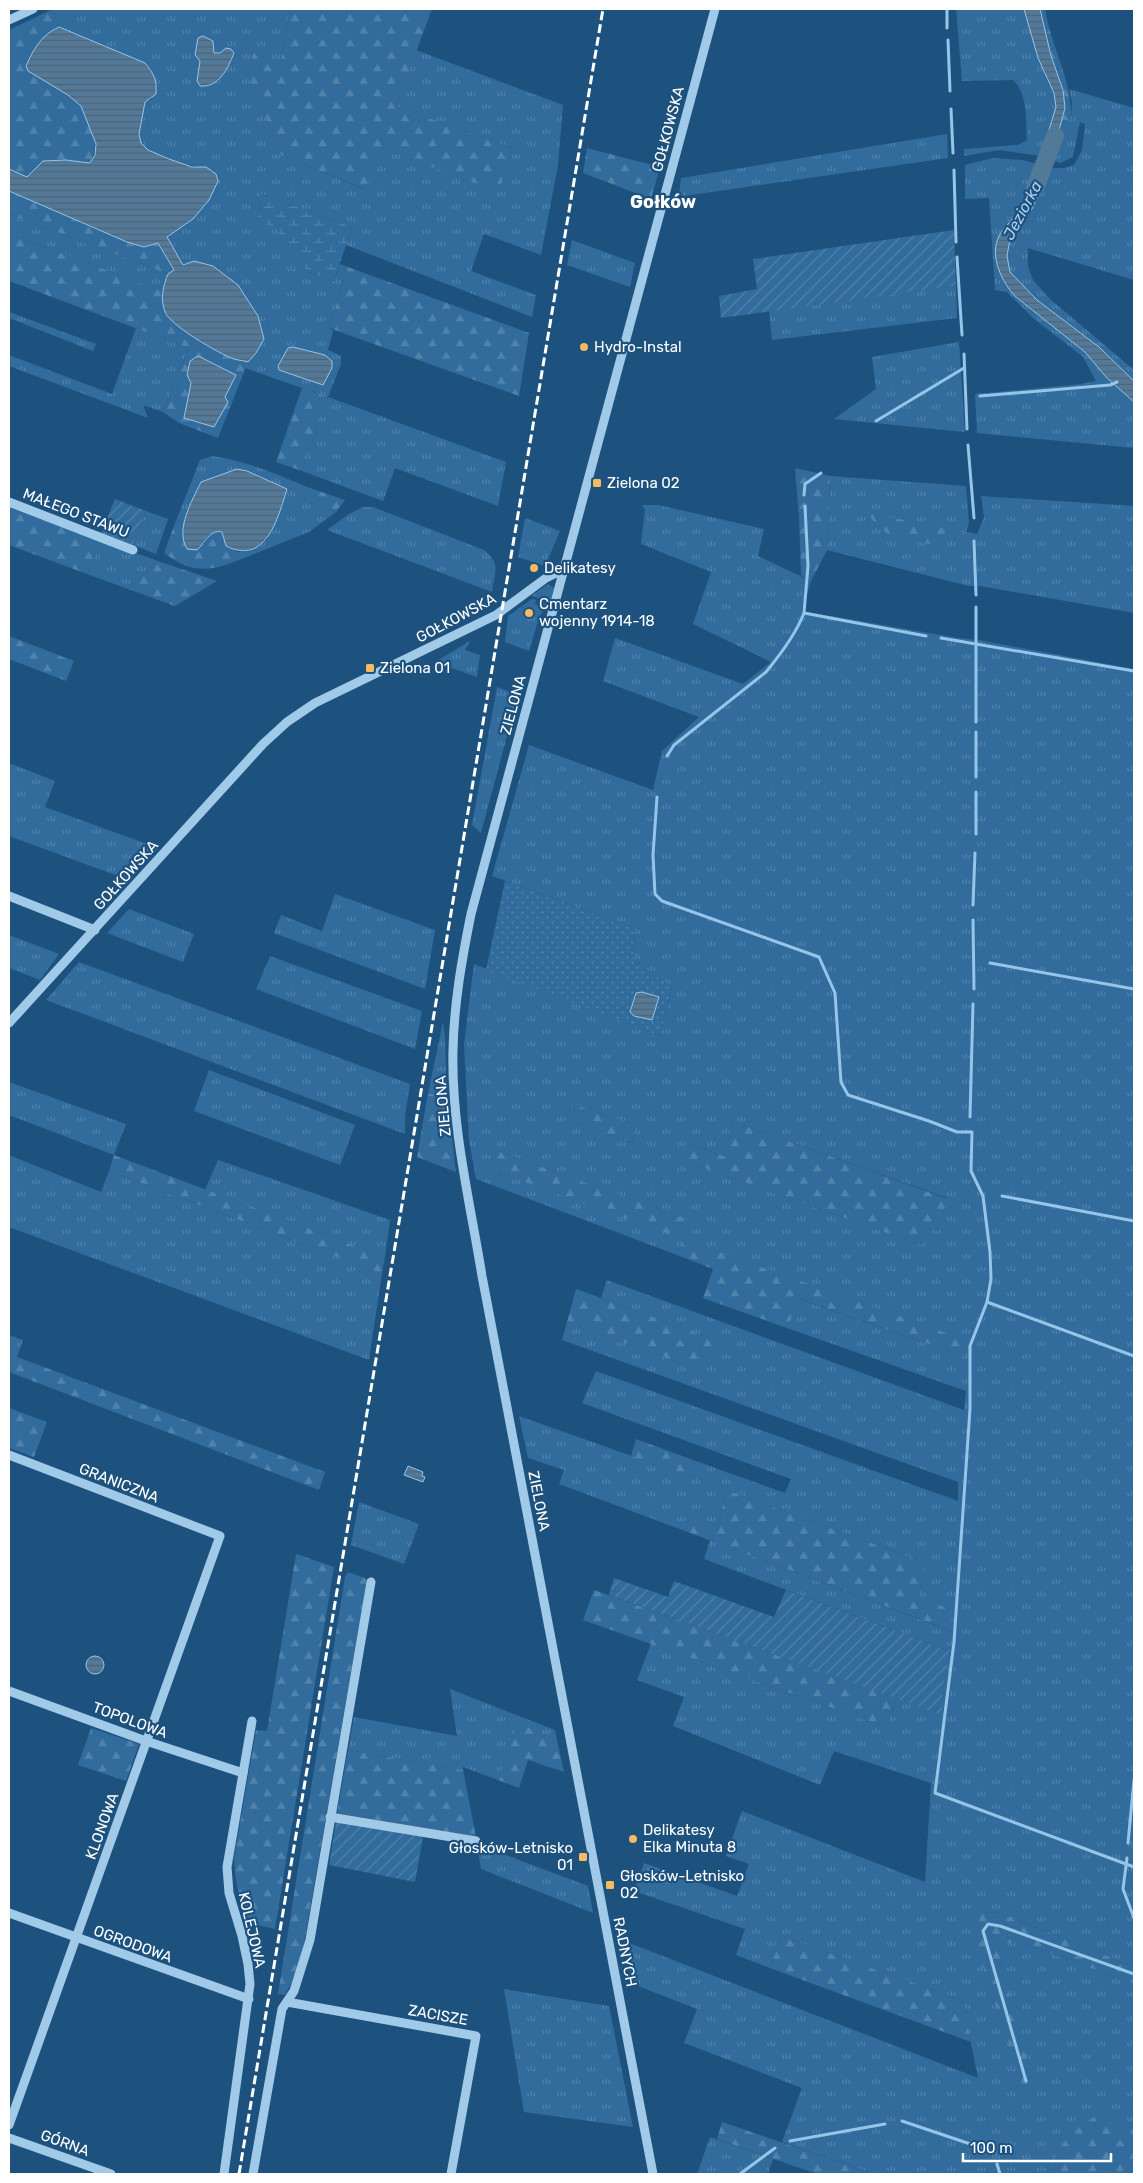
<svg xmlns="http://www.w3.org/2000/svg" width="1143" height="2183" font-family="Rubik,sans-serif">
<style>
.grass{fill:url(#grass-tufts);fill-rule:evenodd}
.forest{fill:url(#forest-firs)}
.wetland{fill:url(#wetland-marsh)}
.park{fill:url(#park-dots)}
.garden{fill:url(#garden-furrows)}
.water{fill:url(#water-rules);stroke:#95c5e9}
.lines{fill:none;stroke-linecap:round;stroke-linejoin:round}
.stream{stroke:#95c5e9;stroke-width:3}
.river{stroke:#537999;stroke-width:18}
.minor{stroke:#a1c9e8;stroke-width:9}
.rail{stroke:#fff;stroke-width:3;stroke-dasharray:9 4;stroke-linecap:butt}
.poi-dot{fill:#f6bb60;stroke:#1e527e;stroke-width:2}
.labels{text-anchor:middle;stroke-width:4.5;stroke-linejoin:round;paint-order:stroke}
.street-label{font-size:15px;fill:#fff;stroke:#1e527e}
.poi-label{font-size:15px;fill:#fff;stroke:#1e527e;text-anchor:start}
.water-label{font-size:16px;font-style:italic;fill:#acd2ef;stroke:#1e527e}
.quarter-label{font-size:18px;font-weight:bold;fill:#fff;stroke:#1e527e}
</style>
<defs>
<pattern id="grass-tufts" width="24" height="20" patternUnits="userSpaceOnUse" patternTransform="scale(1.25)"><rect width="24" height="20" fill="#316c9c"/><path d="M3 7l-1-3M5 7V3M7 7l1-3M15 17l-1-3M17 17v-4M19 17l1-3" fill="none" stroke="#5082ab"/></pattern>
<pattern id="forest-firs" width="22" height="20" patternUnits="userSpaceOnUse" patternTransform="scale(1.25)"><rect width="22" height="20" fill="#316c9c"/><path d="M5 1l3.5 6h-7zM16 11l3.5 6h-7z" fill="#5082ab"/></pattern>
<pattern id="wetland-marsh" width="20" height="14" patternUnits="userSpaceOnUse" patternTransform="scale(1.25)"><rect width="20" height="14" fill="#316c9c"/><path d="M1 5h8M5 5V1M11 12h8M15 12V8" fill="none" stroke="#5082ab"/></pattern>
<pattern id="park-dots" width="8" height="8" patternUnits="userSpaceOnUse" patternTransform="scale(1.25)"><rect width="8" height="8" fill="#316c9c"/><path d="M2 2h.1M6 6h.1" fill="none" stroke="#5082ab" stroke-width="1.8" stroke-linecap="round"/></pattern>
<pattern id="garden-furrows" width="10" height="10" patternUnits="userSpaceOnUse" patternTransform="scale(1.25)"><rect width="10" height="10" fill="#316c9c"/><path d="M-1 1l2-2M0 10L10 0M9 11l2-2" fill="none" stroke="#5082ab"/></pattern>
<pattern id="water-rules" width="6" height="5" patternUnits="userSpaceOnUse" patternTransform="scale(1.25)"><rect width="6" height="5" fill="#537999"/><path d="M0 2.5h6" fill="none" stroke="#506272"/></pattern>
</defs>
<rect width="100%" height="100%" fill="#1e527e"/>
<!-- grass -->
<g class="grass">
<path d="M53,9H290L281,62L249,78L281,155L366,190L381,148L499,191L512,148L396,106L416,50L563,105L558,165L541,255L484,234L471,271L536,295L532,317L346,245L352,227L261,194L257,221L279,229L280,242L291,251L309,273L334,281L340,264L348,267L329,328L333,331L328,350L341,356V364L328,397L506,462L498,506L395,468L383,501L302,471L328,397L245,368L248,362L256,353L183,265L167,237C194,219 204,210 218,181L206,167C189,167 142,156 139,137C138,126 143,112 145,102L152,99L145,63L59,27Z"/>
<path d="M956,9H1024L1047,80L1054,93L1056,107L1041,156L999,150L964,156V149L1018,145L1027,140C1026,121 1028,94 1013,80L962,81Z"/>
<polygon points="1069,89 1134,108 1134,280 1028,248 1028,267 1033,280 1050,299 1134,370 1134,381 1099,347 1037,300 1010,272 1007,256 1010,239 1015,229 1032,209 1050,168 1064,168 1074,165 1082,150 1085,124 1080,122 1073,157 1060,163 1051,160 1062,120 1071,120 1072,102"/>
<polygon points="947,134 948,158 684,196 679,194 681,178"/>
<polygon points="993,158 1022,160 1037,164 1020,208 999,237 1016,297 1085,352 1107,378 1134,402 1134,448 977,433 975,394 1081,384 1096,381 1083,357 1033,318 1007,292 995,290 989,198 965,199 965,165"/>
<polygon points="9,214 168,274 163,291 9,234"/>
<polygon points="572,240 635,263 630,287 567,265"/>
<polygon points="956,286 957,318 772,340 769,310"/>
<polygon points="9,312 96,344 93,351 9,318"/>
<polygon points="136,328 189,348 163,412 143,405 148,418 9,366 9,355 112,394"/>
<polygon points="959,342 965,432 834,419 876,389 872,357"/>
<path d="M212,456C244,460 277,474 307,487L304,500L336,512L309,532L249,556V551L268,539L201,482L186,515L185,521L175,523L200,460Z"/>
<polygon points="830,476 966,486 969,523 966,532 977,534 984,517 981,496 1134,506 1134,613 980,586 969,586 827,550"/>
<path d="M642,505H658L764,529L758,556L811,581L802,611L958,638L978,640L1134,669V1967L998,1912L984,1913L1002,1966L999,1947L1015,1942L1034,1947L1134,1984V2129L1098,2114L1057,2150L1055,2174H874L782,2142L802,2088L684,2043L697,2009L633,1984L624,1941L978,2078L962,2000L781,1936L770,1968L736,1955L745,1929L634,1891L644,1863L737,1896L749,1864L726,1856L742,1811L925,1882L931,1783L834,1751L820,1785L673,1726L684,1697L637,1680L651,1644L886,1727L897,1698L942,1714V1696L950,1651L704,1559L710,1540L951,1631L918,1598L926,1563L726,1490L718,1526L690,1516L685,1531L559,1484L564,1470L528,1458L519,1416L691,1477L696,1461L785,1493L791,1479L582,1403L596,1371L958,1501V1482L562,1340L567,1322L686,1365L723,1343L601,1298L607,1280L964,1410L966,1391L787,1328L799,1299L963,1356L683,1239L677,1255L476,1179L469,1141L464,1044L474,964L660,1036L672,987L633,960L634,928L492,876L529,745L653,790L662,751L699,717L603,681L615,638L743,684L771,662L693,624L711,572L641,544L645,510ZM573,1104L634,1125L632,1143L574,1122ZM733,1121L947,1198L938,1231L925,1227L921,1245L687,1162L690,1144L724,1156ZM495,1150L690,1221H691L498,1173Z"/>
<path d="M363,507H373L484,550C501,563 495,572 492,592L327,530L349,514Z"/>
<polygon points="146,511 168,519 156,554 133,545"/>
<polygon points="525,518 560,531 545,566 518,557"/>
<polygon points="100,540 158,561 128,589 87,574"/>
<polygon points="548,584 554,588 551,601 531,596"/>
<polygon points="532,599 536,600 535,604 538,605 539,601 546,604 538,621 529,651 505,642 508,616"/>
<polygon points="470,641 465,650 480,655 477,677 435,662"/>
<polygon points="497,687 518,695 481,833 472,825"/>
<polygon points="9,763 55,781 45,807 158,848 129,880 9,836"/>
<polygon points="335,894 435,930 425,989 274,933 281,915 322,931"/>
<polygon points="129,909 194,934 183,962 107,933"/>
<polygon points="9,935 59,954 40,980 9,968"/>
<polygon points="270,956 422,1011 415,1049 256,989"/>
<polygon points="79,962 410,1084 405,1116 405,1134 46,1000"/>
<polygon points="443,1022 445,1036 447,1097 428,1093"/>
<polygon points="209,1070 355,1125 340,1165 194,1111"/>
<polygon points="9,1082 126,1124 114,1155 9,1115"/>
<polygon points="9,1155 101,1192 109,1171 382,1274 369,1360 9,1227"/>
<polygon points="218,1160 390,1220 385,1257 205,1190"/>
<polygon points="9,1335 23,1340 17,1357 9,1354"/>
<polygon points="359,1502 419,1524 404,1564 351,1545"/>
<polygon points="450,1689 555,1730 557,1740 518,1724 498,1780 463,1767 463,1770 348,1750 354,1717 457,1736"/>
<polygon points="477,1844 588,1886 593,1913 481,1869"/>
<polygon points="504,1989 609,2006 633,2127 524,2112"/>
<polygon points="710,2137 773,2159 768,2174 697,2174"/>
</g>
<!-- forest -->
<g class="forest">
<path d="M53,9L59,27C42,34 33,50 26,67C43,78 66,90 80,105C93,119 100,148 90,163L66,160L43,161L27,177L9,169V30Z"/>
<polygon points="290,9 432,9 396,106 512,148 499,192 381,148 367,190 281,155 249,78 253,53 281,62"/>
<path d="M1040,9H1045C1051,47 1073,81 1071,120H1062C1067,96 1057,77 1051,55C1046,40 1042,24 1040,9Z"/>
<polygon points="587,148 660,167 651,199 583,173"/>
<polygon points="9,191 108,234 144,247 158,243 174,271 168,274 9,214"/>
<path d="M9,234L163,291L165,314C190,336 215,355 248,362L218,438L179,423L163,412L189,348L9,281Z"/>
<polygon points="348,267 529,333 519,396 329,328"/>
<polygon points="302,388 328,397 302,471 276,462"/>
<polygon points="795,468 830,476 827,550 811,581 801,575 799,518"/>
<polygon points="307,487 345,500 336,512 304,500"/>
<polygon points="10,506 100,540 87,574 9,545"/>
<polygon points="868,513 955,530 946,541 934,545 892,536 877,527"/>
<path d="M185,521L183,541L204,544L212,532H222L227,546L238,552L249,551V556C215,570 196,577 164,553L175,523Z"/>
<polygon points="158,561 217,581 175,606 128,589"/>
<polygon points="9,636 74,661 66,681 9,659"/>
<polygon points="428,1093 447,1097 456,1172 417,1157"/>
<polygon points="573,1104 634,1125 632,1143 574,1122"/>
<polygon points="733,1121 948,1199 938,1231 925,1227 921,1245 687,1162 689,1144 724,1156"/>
<polygon points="495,1150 691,1221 683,1239 966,1340 963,1356 800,1299 787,1328 703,1298 713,1269 677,1255 683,1239 497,1172"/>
<polygon points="114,1155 385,1257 382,1274 109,1171"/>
<polygon points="576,1289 724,1343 686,1365 567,1322"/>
<polygon points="9,1354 325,1472 319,1490 9,1372"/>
<polygon points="9,1408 47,1422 34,1457 9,1448"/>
<polygon points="636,1439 696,1461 691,1477 631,1456"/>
<polygon points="726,1490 926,1563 918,1598 953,1610 952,1631 685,1531 690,1516 718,1526"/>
<path d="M296,1554L334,1567L275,1929L250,1923C239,1902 235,1881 234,1858L256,1730L267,1731Z"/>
<polygon points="348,1572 367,1579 300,1967 285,1995 278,1994 345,1577"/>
<polygon points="594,1590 897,1698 886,1727 583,1620"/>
<polygon points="518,1723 557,1740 564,1772 528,1760 519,1788 498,1780"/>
<polygon points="91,1728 139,1744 126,1781 78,1765"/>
<polygon points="348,1750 463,1770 476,1837 337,1813"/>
<polygon points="998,1912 1134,1967 1134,1984 1034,1947 1015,1942 999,1947 1002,1966 1033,2081 1031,2087 1023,2086 973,1937 974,1920 984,1913"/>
<polygon points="781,1936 962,2000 971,2042 770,1968"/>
<polygon points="1098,2114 1134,2129 1134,2174 1055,2174 1057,2150 1074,2131"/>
<polygon points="722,2122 874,2174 817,2174 717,2139"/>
</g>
<!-- wetland -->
<polygon class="wetland" points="261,194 352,227 334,281 309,273 291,251 279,242 278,229 257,221"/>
<!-- park -->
<polygon class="park" points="505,881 634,928 633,960 672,987 660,1036 486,970"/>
<!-- garden -->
<g class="garden">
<polygon points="954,230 956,286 721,318 719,296 757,289 753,259"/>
<polygon points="115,499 146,511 133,545 101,533"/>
<polygon points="614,1578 668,1597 674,1581 774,1617 786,1590 950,1651 942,1696 942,1715 609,1595"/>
<polygon points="336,1822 423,1836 415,1882 329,1865"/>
</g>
<!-- water -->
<g class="water">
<polygon points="1024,9 1040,9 1051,56 1063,90 1065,108 1051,160 1041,156 1056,107 1054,93 1038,58"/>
<path d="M59,27L145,63C154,74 157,80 156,94L145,102L139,134L141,143L148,150L169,159L192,167H206L216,174L218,181L209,200L193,219L167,237L183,265L194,261L213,266L238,285L258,316L264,339L256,353L248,362C241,360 234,360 229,357C215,351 170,325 165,312C160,299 163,286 168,274L174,270L158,243L144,247L127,242L9,191V169L27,177L43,161L66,160L90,163L95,155L96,144L81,106L68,95L28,71L26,66C33,50 42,34 59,27Z"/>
<path d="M203,36L213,41L214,53H220L226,48L231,49L234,53C228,68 219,88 200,86L197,81L200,61L195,55L198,38Z"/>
<path d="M1037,164L1050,168L1032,209L1015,229L1010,239L1007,256L1010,272L1037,300L1099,347L1134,381V402L1107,378L1085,352L1016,297C1002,283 989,256 999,236C1004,226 1015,219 1020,208C1027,195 1031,179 1037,164Z"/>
<polygon points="293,347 325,355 332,361 332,368 323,385 279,370 278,366 288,348"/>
<polygon points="198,356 236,375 225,397 228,402 214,427 184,418 191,383 187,375 190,361"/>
<path d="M237,469L247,471L287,489C278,518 266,566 226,546L222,532C210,529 205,543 197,550L187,549C175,529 192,501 201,482Z"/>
<polygon points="642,992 659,997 652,1020 634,1016 630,1012 636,993"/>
<polygon points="408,1466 423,1472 422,1476 425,1477 423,1482 404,1475"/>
<circle cx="95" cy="1665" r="9"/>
</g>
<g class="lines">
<!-- stream -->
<g class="stream">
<polyline points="947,9 947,28"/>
<polyline points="948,40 950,91"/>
<polyline points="951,109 953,153"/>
<polyline points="954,170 956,242"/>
<polyline points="957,257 962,335"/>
<polyline points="964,354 967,429"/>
<polyline points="980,396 1110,385 1117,382"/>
<polyline points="876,421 964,368"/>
<polyline points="968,445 974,518"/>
<polyline points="804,495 805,484 821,473"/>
<polyline points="974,541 976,595"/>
<polyline points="804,613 808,566 805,506"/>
<polyline points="941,638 1134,671"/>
<polyline points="976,722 976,607"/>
<polyline points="976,732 976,777"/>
<path d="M667,756L674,745L766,672C780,655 796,634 804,613L926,636"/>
<polyline points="657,797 653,855 655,894 662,901 819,957 835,993 841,1082 848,1095 929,1121 957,1132 972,1132 971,1171 983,1196 990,1252 991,1279 987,1302 1134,1356"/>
<polyline points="976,834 976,792"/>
<polyline points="973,905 975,853"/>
<polyline points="973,920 974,989"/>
<polyline points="990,963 1134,989"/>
<polyline points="970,1117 973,1004"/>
<polyline points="1002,1196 1134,1221"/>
<polyline points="987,1302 970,1346 970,1409 954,1642 935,1793 1134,1867"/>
<polyline points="1128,1843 1134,1780"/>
<polyline points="1127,1858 1123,1889 1134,1918"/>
<polyline points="1026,2081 983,1931 988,1924 1000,1926 1134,1974"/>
<polyline points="902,2121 994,2152"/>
<polyline points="790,2141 885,2124"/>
<polyline points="997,2164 1000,2174"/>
<polyline points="740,2174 775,2148"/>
</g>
<!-- river -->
<polyline class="river" points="1035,188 1055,136"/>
<!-- minor -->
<g class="minor">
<polyline points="9,20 33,9"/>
<polyline points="9,502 133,550"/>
<polyline points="9,896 95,930"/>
<polyline points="9,1023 263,744 287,722 315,703 496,615 546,578 564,569"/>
<polyline points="9,1455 220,1536 9,2125"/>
<polyline points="9,1691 146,1741 243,1773"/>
<polyline points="330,1817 476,1841"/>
<polyline points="9,1913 249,1999"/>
<polyline points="287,2002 476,2036 451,2174"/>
<polyline points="9,2138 111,2174"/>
<polyline points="224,2174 250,1984 248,1964 242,1936 229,1893 227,1867 252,1721"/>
<polyline points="253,2174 282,2009 294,1991 310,1940 371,1582"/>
<path d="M653,2174L482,1276C470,1202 451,1125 453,1050C454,1003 462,959 471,914L715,9"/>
</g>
<!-- rail -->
<polyline class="rail" points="239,2174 603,9"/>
</g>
<!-- markers -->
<g class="poi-dot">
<circle cx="584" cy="347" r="5"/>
<rect x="592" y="478" width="10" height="10" rx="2.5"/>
<circle cx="534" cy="568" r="5"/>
<circle cx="529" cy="613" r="5"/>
<rect x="365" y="663" width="10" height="10" rx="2.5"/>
<circle cx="633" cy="1839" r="5"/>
<rect x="578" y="1852" width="10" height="10" rx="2.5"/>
<rect x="605" y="1880" width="10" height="10" rx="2.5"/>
</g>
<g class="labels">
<!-- street labels -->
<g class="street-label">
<text transform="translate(668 129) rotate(-75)" y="5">GOŁKOWSKA</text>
<text transform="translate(76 513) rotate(21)" y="5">MAŁEGO STAWU</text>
<text transform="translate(456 618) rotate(-28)" y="5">GOŁKOWSKA</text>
<text transform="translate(513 705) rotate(-75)" y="5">ZIELONA</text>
<text transform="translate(126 875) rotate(-48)" y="5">GOŁKOWSKA</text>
<text transform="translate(443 1106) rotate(-95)" y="5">ZIELONA</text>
<text transform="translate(119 1483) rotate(21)" y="5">GRANICZNA</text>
<text transform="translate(539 1501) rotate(79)" y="5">ZIELONA</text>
<text transform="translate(130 1720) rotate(20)" y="5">TOPOLOWA</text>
<text transform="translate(102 1826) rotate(-70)" y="5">KLONOWA</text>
<text transform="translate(252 1930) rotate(77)" y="5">KOLEJOWA</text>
<text transform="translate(133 1944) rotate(20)" y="5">OGRODOWA</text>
<text transform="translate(625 1952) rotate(79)" y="5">RADNYCH</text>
<text transform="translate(438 2015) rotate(10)" y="5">ZACISZE</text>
<text transform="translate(65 2143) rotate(20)" y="5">GÓRNA</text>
</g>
<!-- poi labels -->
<g class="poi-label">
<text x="594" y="352">Hydro-Instal</text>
<text x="607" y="488">Zielona 02</text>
<text x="544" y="573">Delikatesy</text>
<text x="539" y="609">Cmentarz<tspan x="539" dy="17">wojenny 1914-18</tspan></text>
<text x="380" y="673">Zielona 01</text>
<text x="643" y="1835">Delikatesy<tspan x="643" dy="17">Elka Minuta 8</tspan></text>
<text x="573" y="1853" text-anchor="end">Głosków-Letnisko<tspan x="573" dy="17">01</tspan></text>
<text x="620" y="1881">Głosków-Letnisko<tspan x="620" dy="17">02</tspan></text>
</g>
<!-- water labels -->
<g class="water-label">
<text transform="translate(1022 210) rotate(-62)" y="6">Jeziorka</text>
</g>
<!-- quarter labels -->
<g class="quarter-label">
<text x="663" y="208">Gołków</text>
</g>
</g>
<!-- border -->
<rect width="1143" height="2183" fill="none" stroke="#ffffff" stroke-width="20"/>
<!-- scale -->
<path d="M963 2153v8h148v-8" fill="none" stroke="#ffffff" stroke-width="2.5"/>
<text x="970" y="2153" font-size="15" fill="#ffffff" stroke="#1e527e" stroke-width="4" paint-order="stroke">100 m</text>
</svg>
